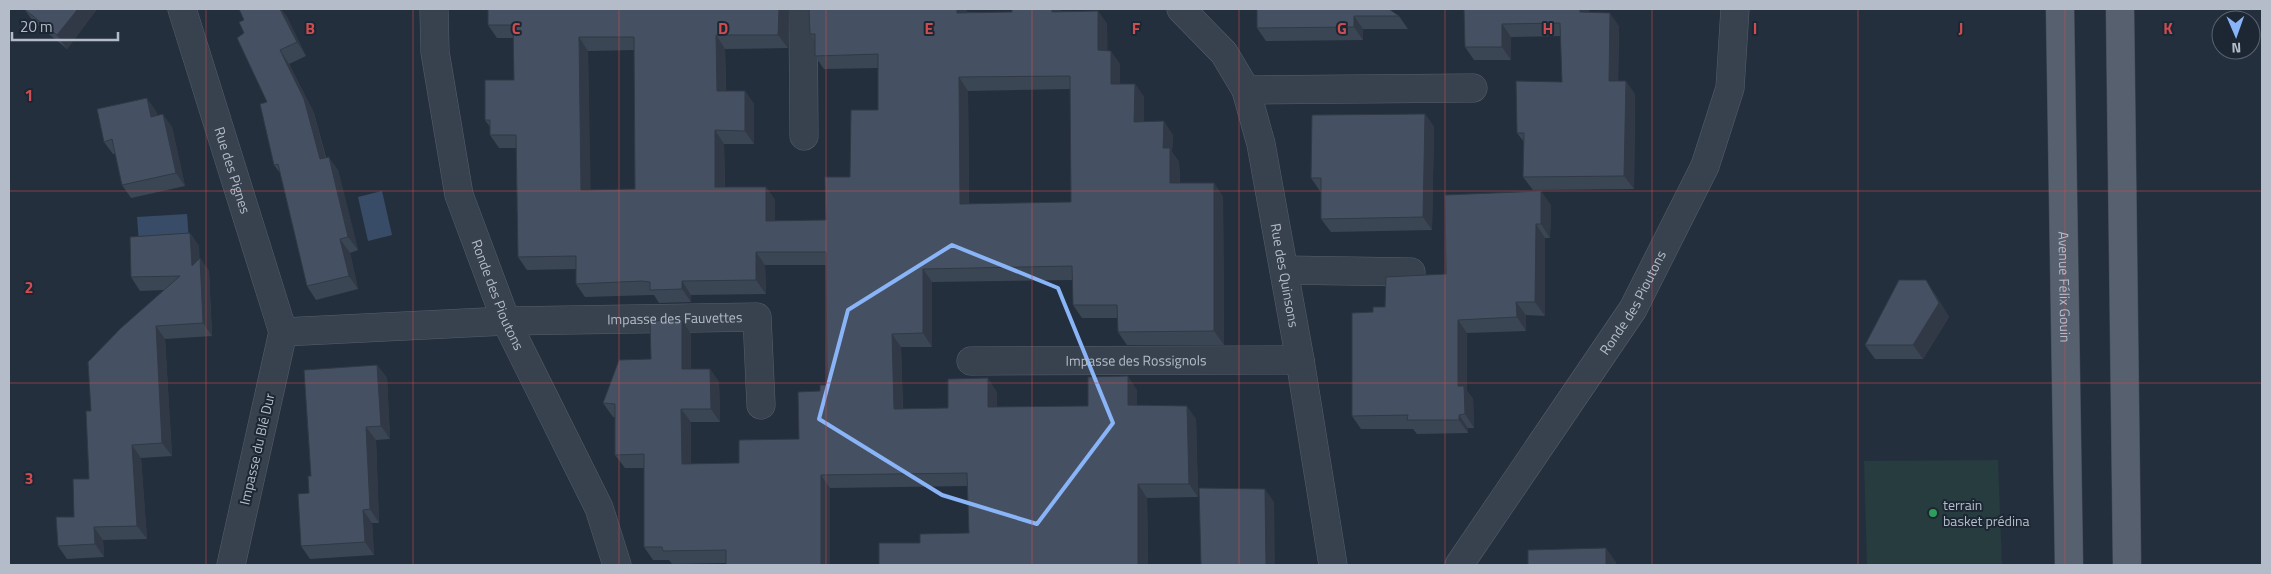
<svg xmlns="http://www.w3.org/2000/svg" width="2271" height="574" font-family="'Titillium Web',sans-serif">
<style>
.green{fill:#263c3f}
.water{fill:#394c67}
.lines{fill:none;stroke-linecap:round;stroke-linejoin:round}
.minor-casing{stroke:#565f6c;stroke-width:29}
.primary-casing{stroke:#414a57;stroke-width:29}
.minor{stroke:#38414e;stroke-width:28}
.primary{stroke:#56606e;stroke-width:28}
.wall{fill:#3b4654;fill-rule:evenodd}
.shaded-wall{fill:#303945}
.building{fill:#455162;stroke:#303945;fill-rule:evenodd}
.marked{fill:none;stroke:#8ab4f8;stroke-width:4;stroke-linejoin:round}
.grid{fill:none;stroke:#ce4d50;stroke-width:1;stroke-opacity:0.55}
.leisure-dot{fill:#2e9e5b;stroke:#1d2633;stroke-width:2}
.labels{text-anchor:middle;stroke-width:4;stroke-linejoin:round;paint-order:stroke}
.street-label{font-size:14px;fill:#b4bcc9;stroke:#1d2633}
.poi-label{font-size:14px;fill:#b4bcc9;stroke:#1d2633;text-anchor:start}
.grid-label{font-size:16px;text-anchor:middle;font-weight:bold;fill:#ce4d50;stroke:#1d2633;stroke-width:4;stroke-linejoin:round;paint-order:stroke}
</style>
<rect width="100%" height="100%" fill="#242f3e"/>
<!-- green -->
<polygon class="green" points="1998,460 2002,565 1867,565 1864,461"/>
<!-- water -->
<g class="water">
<polygon points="382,191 392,235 368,241 358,197"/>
<polygon points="187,214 189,241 139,243 137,217"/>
</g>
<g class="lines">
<defs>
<g id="minor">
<path id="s1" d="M182,9L283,332L231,565"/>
<path id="s2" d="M434,9L435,52L459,195L506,321L599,508L617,565"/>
<polyline points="803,9 804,136"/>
<path id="s3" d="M1181,9L1224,53L1246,90L1261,144L1300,360L1333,565"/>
<polyline points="1246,90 1473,88"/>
<polyline points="1284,270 1411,272"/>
<path id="s4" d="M283,332L506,321L757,317L761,405"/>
<path id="s5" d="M971,361L1300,360"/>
<path id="s6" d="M1459,565L1633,309L1705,166L1730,88L1735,9"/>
</g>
<g id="primary">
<path id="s7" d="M2060,9L2069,565"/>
<polyline points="2120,9 2127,565"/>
</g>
</defs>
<!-- minor casing -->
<use href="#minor" class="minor-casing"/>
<!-- primary casing -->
<use href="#primary" class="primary-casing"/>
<!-- minor -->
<use href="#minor" class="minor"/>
<!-- primary -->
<use href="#primary" class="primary"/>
</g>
<!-- wall -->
<g class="wall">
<polygon points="24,9 97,9 67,49 33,21"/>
<polygon points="239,9 281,9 287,17 306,56 289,64 314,113 326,157 338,170 358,250 350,253 358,289 316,300 307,286 280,173 274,165 267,102 244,33 244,20"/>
<path d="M789,9L788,48L725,49L726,91H745L754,104V144H724L725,187H766L775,200V221L826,220L850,177L878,110V68L824,69L815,56V42L810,34L809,9H967V12H1012V9H1061V11H1098L1107,24V50L1120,64V84H1135L1144,97V122L1173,135L1172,152L1179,162L1180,183H1214L1223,197L1224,345H1127L1118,332V318H1082L1073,305V280L932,282V347H901L903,409L948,408L997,392V407L1088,406L1137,390V406L1196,419L1198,497L1147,498L1148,565H879L920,543L969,533L967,486L830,488V565H726V563L672,564L669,560H653L644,547V468H625L615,455V417H613L603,403L651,359L682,320L691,334V369H710L719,382L720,422H691V464L739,463L799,439L820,391L827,385L826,265H765L766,294L691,295V302L659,303L654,295H651L585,297L576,284V269L527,270L518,257L516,148H499L490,135V127L485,120L514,80V38H497L488,25ZM634,50L635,189L590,190L588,51ZM1070,89L1071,202L969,204L968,91Z"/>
<polygon points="1257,9 1399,16 1408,29 1363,29 1363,40 1266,41 1257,28"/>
<polygon points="1464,9 1589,9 1589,13 1619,26 1618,81 1635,94 1634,189 1533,190 1523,177 1524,142 1517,133 1562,82 1561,36 1511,37 1511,60 1474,60 1465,47"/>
<polygon points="156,111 157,115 172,127 185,186 131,198 122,185 116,154 113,154 104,142"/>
<polygon points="1425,114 1434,127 1432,230 1331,232 1321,219 1321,191 1320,191 1311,178"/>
<polygon points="1551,205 1550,238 1545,238 1545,316 1526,315 1526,331 1467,333 1467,391 1473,399 1474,428 1468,428 1468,433 1417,434 1413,429 1361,429 1352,416 1385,307 1446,274"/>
<polygon points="190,233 199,246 199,259 200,258 209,271 212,336 165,339 172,456 141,458 147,539 103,540 104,557 67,559 58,546 74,517 89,479 91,411 164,290 140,291 131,277"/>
<polygon points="1935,294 1949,317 1923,359 1875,359 1865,345"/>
<polygon points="377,365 387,378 390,439 376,440 379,523 372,523 374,555 310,559 301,546 309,493 311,476"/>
</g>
<!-- shaded-wall -->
<g class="shaded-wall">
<polygon points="78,9 97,9 67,49 57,35"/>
<polygon points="280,9 281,9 287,17 306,56 297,42"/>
<polygon points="779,9 789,9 788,48 778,35"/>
<polygon points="957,9 967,9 967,26 957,13"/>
<polygon points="1052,9 1061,9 1062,25 1052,12"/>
<polygon points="1580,9 1589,9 1589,26 1580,12"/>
<polygon points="1098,11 1107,24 1108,64 1098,50"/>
<polygon points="1610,13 1619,26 1618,94 1609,81"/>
<polygon points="1354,16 1363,29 1363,40 1354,27"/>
<polygon points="1502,24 1511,37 1511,60 1502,47"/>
<polygon points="716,35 725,49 726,105 717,91"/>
<polygon points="579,37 588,51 591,203 581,190"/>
<polygon points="280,50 289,64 314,113 329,172 320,159"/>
<polygon points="1111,51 1120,64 1120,98 1111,84"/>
<polygon points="959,77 968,91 969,217 960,204"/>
<polygon points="1626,81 1635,94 1634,189 1624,176"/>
<polygon points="1135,84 1144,97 1144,136 1134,122"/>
<polygon points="745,91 754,104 754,144 745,131"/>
<polygon points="147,98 156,111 160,130 151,117"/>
<polygon points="163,114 172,127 185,186 176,173"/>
<polygon points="1425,114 1434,127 1432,230 1423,217"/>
<polygon points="1164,121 1173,135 1172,152 1179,162 1180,197 1170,183 1163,148"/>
<polygon points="715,130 724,144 725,201 715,187"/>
<polygon points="329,157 338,170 358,250 348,237"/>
<polygon points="1214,183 1223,197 1224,345 1214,331"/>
<polygon points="766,187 775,200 775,234 766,221"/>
<polygon points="1541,191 1551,205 1550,238 1541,224"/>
<polygon points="1536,224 1545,238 1545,316 1535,302"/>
<polygon points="190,233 199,246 201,279 192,266"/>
<polygon points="340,239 350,253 358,289 349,276"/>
<polygon points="756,252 765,265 766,294 756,280"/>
<polygon points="200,258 209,271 212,336 203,323"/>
<polygon points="923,269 932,282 932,347 923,333"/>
<polygon points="1926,280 1935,294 1949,317 1923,359 1913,345"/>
<polygon points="682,281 691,295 691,302 682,289"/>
<polygon points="1516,302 1526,315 1526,331 1517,317"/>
<polygon points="682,320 691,334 691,382 682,369"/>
<polygon points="1458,320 1467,333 1467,391 1473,399 1474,428 1465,414 1458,386"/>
<polygon points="156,326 165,339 172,456 162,443"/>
<polygon points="892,334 901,347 903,423 894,409"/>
<polygon points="377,365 387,378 390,439 381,426"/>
<polygon points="710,369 719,382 720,422 711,409"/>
<polygon points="1128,376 1137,390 1137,419 1128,405"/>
<polygon points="988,378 997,392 997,421 988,407"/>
<polygon points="1187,406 1196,419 1198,497 1189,484"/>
<polygon points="681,409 691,422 691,478 682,464"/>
<polygon points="1459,415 1468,428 1468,433 1459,420"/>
<polygon points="366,427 376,440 379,523 370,509"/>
<polygon points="132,445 141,458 147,539 137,526"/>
<polygon points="821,475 830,488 830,565 821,565"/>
<polygon points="1138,484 1147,498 1148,565 1138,565"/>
<polygon points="1265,489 1274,502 1275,565 1266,565"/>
<polygon points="363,510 372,523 374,555 365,542"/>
<polygon points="94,527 103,540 104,557 95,544"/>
<polygon points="1606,548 1616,562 1616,565 1606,565"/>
</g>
<!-- building -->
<g class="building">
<polygon points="24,9 78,9 57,35"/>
<polygon points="239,9 280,9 297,42 280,50 304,99 320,159 329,157 348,237 340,239 349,276 307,286 278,164 274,165 260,104 267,102 237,38 244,33 239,22 244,20"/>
<path d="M488,9H779L778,35H716L717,91H745V131L715,130V187H766V221L826,220L825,177H850L851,110H878V54L815,56V34H810L809,9H957V13L1012,12V9H1052V12L1098,11V50L1111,51V84H1135L1134,122L1164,121L1163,148H1170V183H1214V331L1118,332L1117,305H1073L1072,266L923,269V333L892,334L894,409L948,408V379L988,378V407L1088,406V377L1128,376V405L1187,406L1189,484H1138V565H879V543H920V534L969,533L967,473L821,475V565H726V550L663,551L662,547H644V454L615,455V404L603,403L619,360L651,359L650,321L682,320V369H710L711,409H681L682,464L739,463V440L799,439L798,392L820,391V385H827L826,252H756V280L682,281V289L650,290V282L642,281L576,284V256L518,257L516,135H490V120H485V80H514L513,25H488ZM579,37H634L635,189L581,190ZM1070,76L1071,202L960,204L959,77Z"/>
<polygon points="1257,9 1389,9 1399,16 1354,16 1354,27 1257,28"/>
<polygon points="1464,9 1580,9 1580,12 1610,13 1609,81 1626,81 1624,176 1523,177 1524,133 1517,133 1516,81 1562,82 1560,23 1502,24 1502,47 1465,47"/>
<polygon points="147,98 151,117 163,114 176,173 122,185 112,139 104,142 97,109"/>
<polygon points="1425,114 1423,217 1321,219 1321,178 1311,178 1312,115"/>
<polygon points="1541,191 1541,224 1536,224 1535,302 1516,302 1517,317 1458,320 1458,386 1464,386 1465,414 1459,415 1459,420 1407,420 1408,415 1352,416 1352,313 1373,312 1373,307 1385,307 1386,277 1446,274 1445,195"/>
<polygon points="190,233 192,266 200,258 203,323 156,326 162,443 132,445 137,526 94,527 95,544 58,546 56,517 74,517 73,479 89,479 86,411 91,411 88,362 121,328 180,276 131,277 130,237"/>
<polygon points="1899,280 1926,280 1939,303 1913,345 1865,345"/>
<polygon points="377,365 381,426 366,427 370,509 363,510 365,542 301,546 298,494 309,493 308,476 311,476 304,370"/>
<polygon points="1199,488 1265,489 1266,565 1201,565"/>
<polygon points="1606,548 1606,565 1528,565 1528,550"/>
</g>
<!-- marked area -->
<path class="marked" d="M952,245L1058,288L1113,423L1037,524L942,495L819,419L848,310Z"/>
<!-- grid -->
<path class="grid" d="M206,9V565M413,9V565M619,9V565M826,9V565M1032,9V565M1239,9V565M1445,9V565M1652,9V565M1858,9V565M2065,9V565M9,191H2262M9,383H2262"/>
<!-- markers -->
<circle class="leisure-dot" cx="1933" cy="513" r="5"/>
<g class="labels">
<!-- street labels -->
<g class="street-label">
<text dy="5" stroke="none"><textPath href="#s1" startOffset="169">Rue des Pignes</textPath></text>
<text dy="5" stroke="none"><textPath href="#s3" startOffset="294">Rue des Quinsons</textPath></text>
<text dy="5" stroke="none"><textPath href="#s7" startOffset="278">Avenue Félix Gouin</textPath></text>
<text dy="5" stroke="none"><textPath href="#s2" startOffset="295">Ronde des Pioutons</textPath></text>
<text dy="5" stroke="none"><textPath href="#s6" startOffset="315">Ronde des Pioutons</textPath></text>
<text dy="5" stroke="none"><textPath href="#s4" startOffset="392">Impasse des Fauvettes</textPath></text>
<text dy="5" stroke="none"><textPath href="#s5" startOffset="165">Impasse des Rossignols</textPath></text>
<text transform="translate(257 449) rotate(-77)" y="5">Impasse du Blé Dur</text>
</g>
<!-- poi labels -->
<g class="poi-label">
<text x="1943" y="510">terrain<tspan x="1943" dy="16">basket prédina</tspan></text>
</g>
</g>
<g class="grid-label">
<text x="310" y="34">B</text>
<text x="516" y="34">C</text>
<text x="723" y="34">D</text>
<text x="929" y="34">E</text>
<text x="1136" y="34">F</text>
<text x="1342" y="34">G</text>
<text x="1548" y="34">H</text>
<text x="1755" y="34">I</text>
<text x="1961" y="34">J</text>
<text x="2168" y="34">K</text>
<text x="29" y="101">1</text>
<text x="29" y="293">2</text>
<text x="29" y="484">3</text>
</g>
<!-- border -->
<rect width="2271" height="574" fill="none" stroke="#b4bcc9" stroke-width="20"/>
<!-- north arrow -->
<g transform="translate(2236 35) rotate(178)"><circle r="24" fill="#1d2633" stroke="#59626f"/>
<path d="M0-4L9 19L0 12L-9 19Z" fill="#8ab4f8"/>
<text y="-8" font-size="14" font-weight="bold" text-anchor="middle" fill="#b4bcc9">N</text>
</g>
<!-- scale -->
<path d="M12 32v8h106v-8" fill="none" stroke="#b4bcc9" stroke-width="2.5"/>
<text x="20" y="32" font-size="15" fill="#b4bcc9" stroke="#1d2633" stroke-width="4" paint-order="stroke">20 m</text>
</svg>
